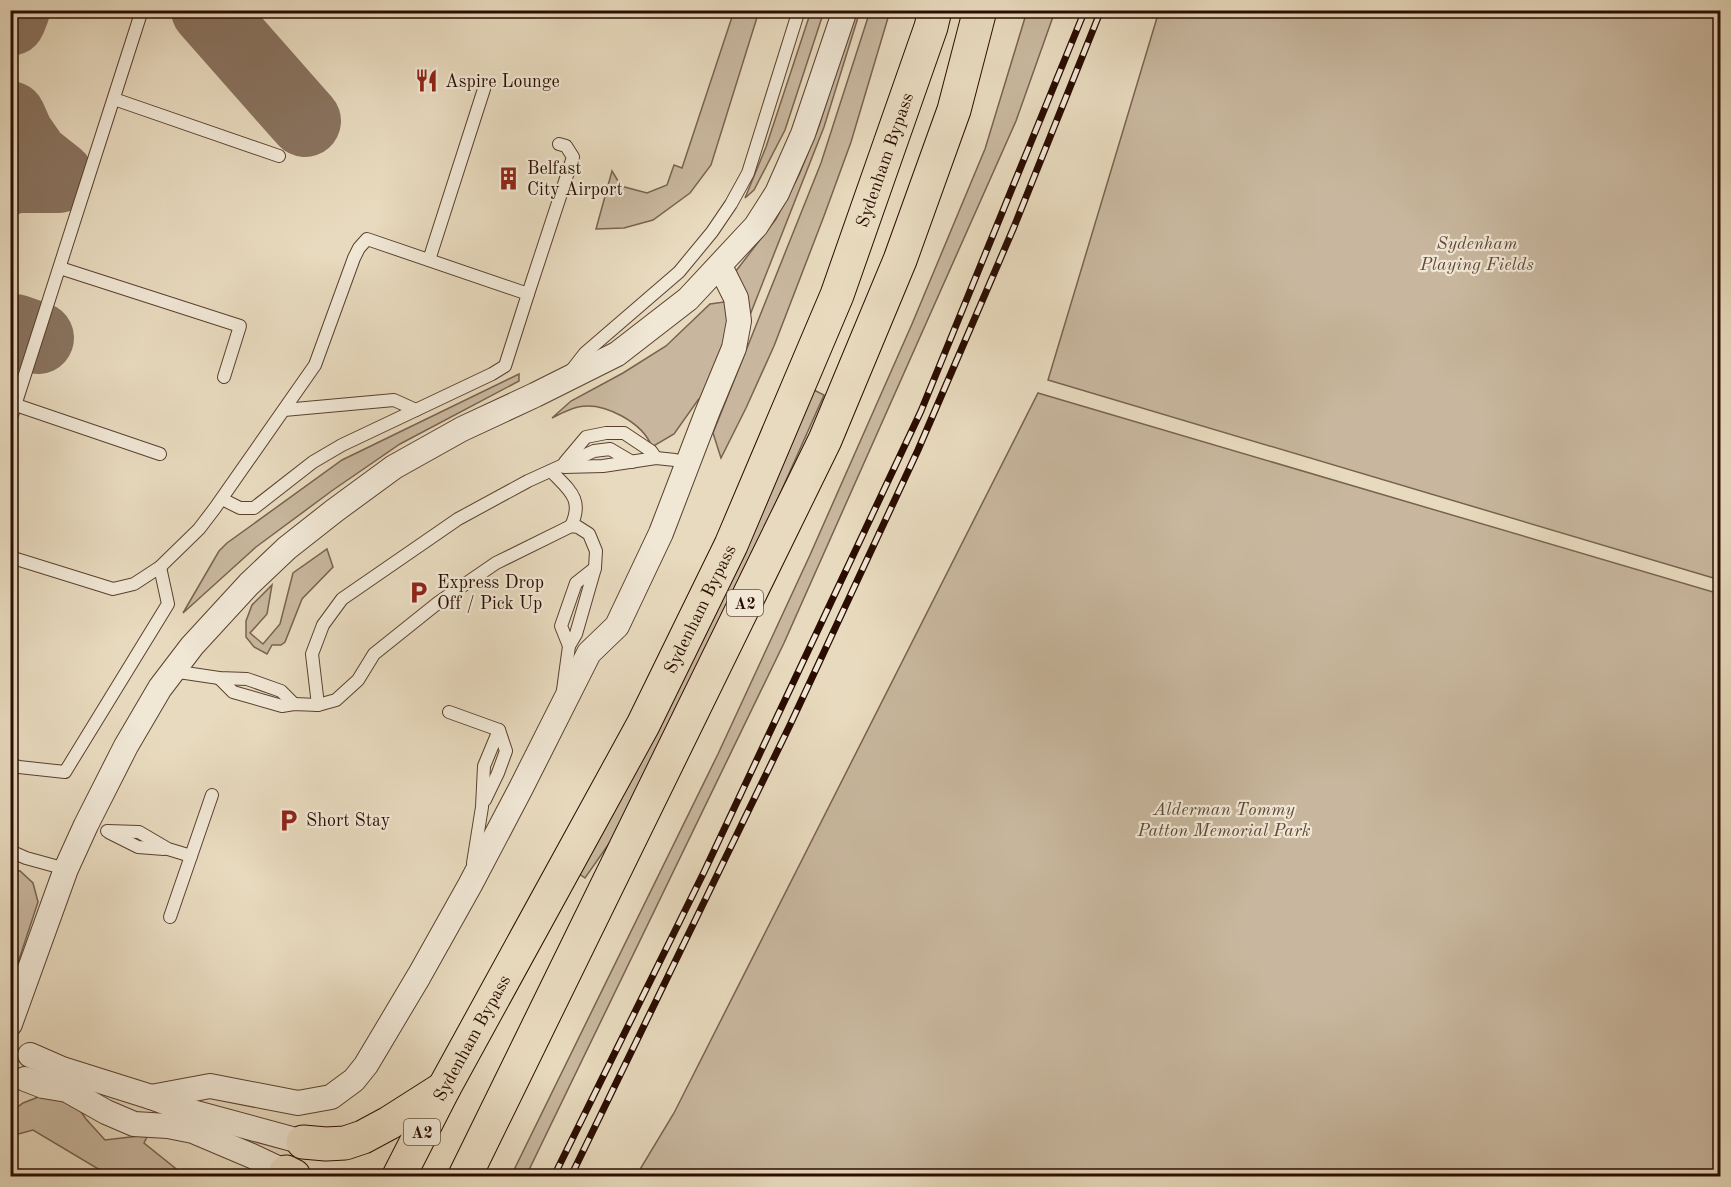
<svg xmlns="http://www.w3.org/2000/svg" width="1731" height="1187" font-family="'Old Standard TT',serif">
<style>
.green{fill:#c8b79e;stroke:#79624f;stroke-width:1.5}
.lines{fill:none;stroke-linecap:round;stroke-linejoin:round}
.taxiway{stroke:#89735f;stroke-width:72}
.service-casing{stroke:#5a4030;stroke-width:14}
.minor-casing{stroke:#5a4030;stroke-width:26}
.trunk-casing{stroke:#2a0c00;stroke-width:35}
.service{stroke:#f0e7d5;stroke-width:12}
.minor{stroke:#f0e7d5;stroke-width:24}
.trunk{stroke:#e8dabe;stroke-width:33}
.rail-casing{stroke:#2a0c00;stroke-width:7}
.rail{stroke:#f0e7d5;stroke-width:4.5;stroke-dasharray:14;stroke-linecap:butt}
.labels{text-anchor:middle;stroke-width:4.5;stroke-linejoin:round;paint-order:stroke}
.shield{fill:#f0e7d5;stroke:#654e40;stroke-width:1.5}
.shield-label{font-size:16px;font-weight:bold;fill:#2a0c00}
.poi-label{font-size:18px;fill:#2a0c00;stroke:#f0e7d5;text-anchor:start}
.street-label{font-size:18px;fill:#2a0c00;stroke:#f0e7d5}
.park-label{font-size:18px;font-style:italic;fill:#614837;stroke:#f0e7d5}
</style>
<rect width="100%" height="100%" fill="#e8dabe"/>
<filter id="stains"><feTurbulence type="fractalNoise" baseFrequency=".00333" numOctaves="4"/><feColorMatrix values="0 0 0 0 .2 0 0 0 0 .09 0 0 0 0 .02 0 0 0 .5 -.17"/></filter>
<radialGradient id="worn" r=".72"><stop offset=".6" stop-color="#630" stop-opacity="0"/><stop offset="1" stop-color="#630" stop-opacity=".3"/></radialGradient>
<!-- green -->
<g class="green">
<polygon points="734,11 759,11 711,165 690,193 653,220 624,228 596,229 612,171 621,186 647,193 667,185 674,165 682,168"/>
<polygon points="811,11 824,11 785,130 754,190 745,198 766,147"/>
<polygon points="855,11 860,11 824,127 750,315 736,271 776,219 799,175 819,126"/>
<polygon points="870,11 890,11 851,142 824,216 774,346 746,408 721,458 713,433 821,163"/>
<polygon points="1027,11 1055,11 1016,121 784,643 526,1176 511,1176 718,754 810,555 912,324 985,149"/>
<polygon points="1159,11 1720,11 1720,580 1048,380"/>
<path d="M724,302L730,311L732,325L708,391L698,400L674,434L652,447C643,423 604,401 578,407C569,409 560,414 552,418L571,401L623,373L666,346L710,304Z"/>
<polygon points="519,374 519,381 400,444 333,490 256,547 183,613 219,551 227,543 342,460"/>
<polygon points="814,390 824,395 771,514 624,822 585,878 578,873"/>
<polygon points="1038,393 1720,594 1720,1176 636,1176 674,1113"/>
<polygon points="327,549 333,567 302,599 285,642 281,645 272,645 267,654 254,647 246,637 246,621 252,605 272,585 267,614 250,633 263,644 280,624 293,573"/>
<polygon points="11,869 20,871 33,883 38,902 11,984"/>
<polygon points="46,1094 75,1103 86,1119 105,1140 148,1135 144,1143 185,1176 110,1176 33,1130 11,1136 11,1112 23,1103"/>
</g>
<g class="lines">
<!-- taxiway -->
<g class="taxiway">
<polyline points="207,10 305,121"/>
<polyline points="10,20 14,10"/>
<polyline points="10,117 18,135 34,158 58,177 15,177 10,179"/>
<polyline points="15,330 38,338"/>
</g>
<defs>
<g id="service">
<polyline points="114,99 279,156"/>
<polyline points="429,260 484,89"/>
<polyline points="60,268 240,326 224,377"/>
<polyline points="571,371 585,353 679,272 712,232 731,204 748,173 799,10"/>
<polyline points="16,405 160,454"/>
<polyline points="284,410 394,400 416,410"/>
<polyline points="10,421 142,10"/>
<polyline points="565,462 586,437 606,433 624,433 651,451 656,458"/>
<polyline points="564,467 603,466 656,458 675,460 688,463"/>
<path d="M551,471C569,490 584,499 571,526"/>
<polyline points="222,499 240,508 254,508 313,462 342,445 492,374 505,366 528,294"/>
<polyline points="10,557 113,589 134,584 160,567 199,529 215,508 315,365 354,258 359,248 367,239 528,294 573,157 566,146 559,144"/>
<polyline points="569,646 561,626 576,583 595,568"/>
<polyline points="172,671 219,678 247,679 281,691 294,704"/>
<polyline points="219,678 233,692 282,706 294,704 318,705 336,700 358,680 374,654 439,602 496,563 571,526 578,527 589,534 596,551 595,568 576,634 569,646 563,690"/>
<polyline points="318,705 312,654 323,625 342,599 458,519 528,481 594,451 610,449 632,462"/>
<polyline points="449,712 499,730 506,751 498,773 485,800"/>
<polyline points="10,764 19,767 65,772 168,604 160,567"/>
<polyline points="107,831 139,832 168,849 191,856"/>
<polyline points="110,833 138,847 164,849"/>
<polyline points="10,851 26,858 66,869"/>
<polyline points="473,863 482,807 484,766 499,730"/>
<polyline points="170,917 212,795"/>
</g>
<g id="minor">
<polyline points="10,1024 66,869 86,825 126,746 160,688 192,646 249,584 287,548 334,511 394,467 462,429 535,395 617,354 688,299 756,226 777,193 803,134 845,10"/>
<polyline points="30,1055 62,1069 151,1097 189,1111 303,1142"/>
<polyline points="25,1079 43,1086 67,1090 106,1112 134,1124 168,1126 193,1131 252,1156 286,1172"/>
<polyline points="151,1097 210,1086 298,1103 331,1097 354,1080 366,1065 419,976 470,885 521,788 589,653 617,626 661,533 707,413 734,348 739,321 736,298 720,266"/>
</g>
<g id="trunk">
<polyline points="303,1142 326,1144 345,1143 363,1137 389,1123 444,1088"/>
<polyline points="286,1172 294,1176"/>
<path id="s1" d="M399,1176L444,1088L643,725L731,545L837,295L931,27L935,10"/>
<polyline points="465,1176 825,440 900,260 954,110 980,10"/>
</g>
</defs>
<!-- service casing -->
<use href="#service" class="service-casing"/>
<!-- minor casing -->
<use href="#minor" class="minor-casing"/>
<!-- trunk casing -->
<use href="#trunk" class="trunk-casing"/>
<!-- service -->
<use href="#service" class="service"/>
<!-- minor -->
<use href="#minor" class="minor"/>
<!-- trunk -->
<use href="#trunk" class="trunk"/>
<defs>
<g id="rail">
<polyline points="554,1176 704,872 921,411 1085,10"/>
<polyline points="571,1176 790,725 918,450 1014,227 1101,10"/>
</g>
</defs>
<!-- rail casing -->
<use href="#rail" class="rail-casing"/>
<!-- rail -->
<use href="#rail" class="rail"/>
</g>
<!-- icons -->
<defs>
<symbol id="restaurant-bare" viewBox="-9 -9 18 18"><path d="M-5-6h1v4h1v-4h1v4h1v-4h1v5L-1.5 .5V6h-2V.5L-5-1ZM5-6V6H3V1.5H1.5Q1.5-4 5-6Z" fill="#8f2418" stroke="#f0e7d5" stroke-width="2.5" paint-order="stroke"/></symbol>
<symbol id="building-bare" viewBox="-9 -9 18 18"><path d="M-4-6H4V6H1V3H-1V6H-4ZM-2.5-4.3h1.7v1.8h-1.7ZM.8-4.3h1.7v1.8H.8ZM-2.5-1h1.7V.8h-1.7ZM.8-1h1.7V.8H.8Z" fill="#8f2418" stroke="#f0e7d5" stroke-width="2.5" paint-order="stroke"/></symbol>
<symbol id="parking-bare" viewBox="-9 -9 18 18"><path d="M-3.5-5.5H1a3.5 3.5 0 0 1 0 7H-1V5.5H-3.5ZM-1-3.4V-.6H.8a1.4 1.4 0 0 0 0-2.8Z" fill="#8f2418" stroke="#f0e7d5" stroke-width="2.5" paint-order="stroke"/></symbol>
</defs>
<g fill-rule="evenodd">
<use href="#restaurant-bare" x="410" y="64" width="33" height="33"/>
<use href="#building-bare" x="492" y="162" width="33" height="33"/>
<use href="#parking-bare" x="402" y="576" width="33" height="33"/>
<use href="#parking-bare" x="272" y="804" width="33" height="33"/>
</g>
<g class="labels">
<!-- shield labels -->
<g class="shield">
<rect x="727" y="590" width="36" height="26" rx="4.5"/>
<rect x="404" y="1119" width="36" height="26" rx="4.5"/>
</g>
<g class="shield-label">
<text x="745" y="609">A2</text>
<text x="422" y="1138">A2</text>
</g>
<!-- poi labels -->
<g class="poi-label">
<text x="445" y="87">Aspire Lounge</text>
<text x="527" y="174">Belfast<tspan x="527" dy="21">City Airport</tspan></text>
<text x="437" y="588">Express Drop<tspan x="437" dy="21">Off / Pick Up</tspan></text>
<text x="306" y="826">Short Stay</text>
</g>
<!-- street labels -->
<g class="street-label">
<text dy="6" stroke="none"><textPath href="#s1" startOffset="1128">Sydenham Bypass</textPath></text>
<text dy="6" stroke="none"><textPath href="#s1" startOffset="642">Sydenham Bypass</textPath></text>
<text dy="6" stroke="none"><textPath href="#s1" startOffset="156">Sydenham Bypass</textPath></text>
</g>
<!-- park labels -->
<g class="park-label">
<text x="1477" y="249">Sydenham<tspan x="1477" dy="21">Playing Fields</tspan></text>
<text x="1224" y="815">Alderman Tommy<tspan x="1224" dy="21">Patton Memorial Park</tspan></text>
</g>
</g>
<!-- margin -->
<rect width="1731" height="1187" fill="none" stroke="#e8dabe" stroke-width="36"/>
<rect x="12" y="12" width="1707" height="1163" fill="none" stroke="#2a0c00" stroke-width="3"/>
<rect x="18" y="18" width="1695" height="1151" fill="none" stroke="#2a0c00" stroke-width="1.5"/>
<rect width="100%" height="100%" filter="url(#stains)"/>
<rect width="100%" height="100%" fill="url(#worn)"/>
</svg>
